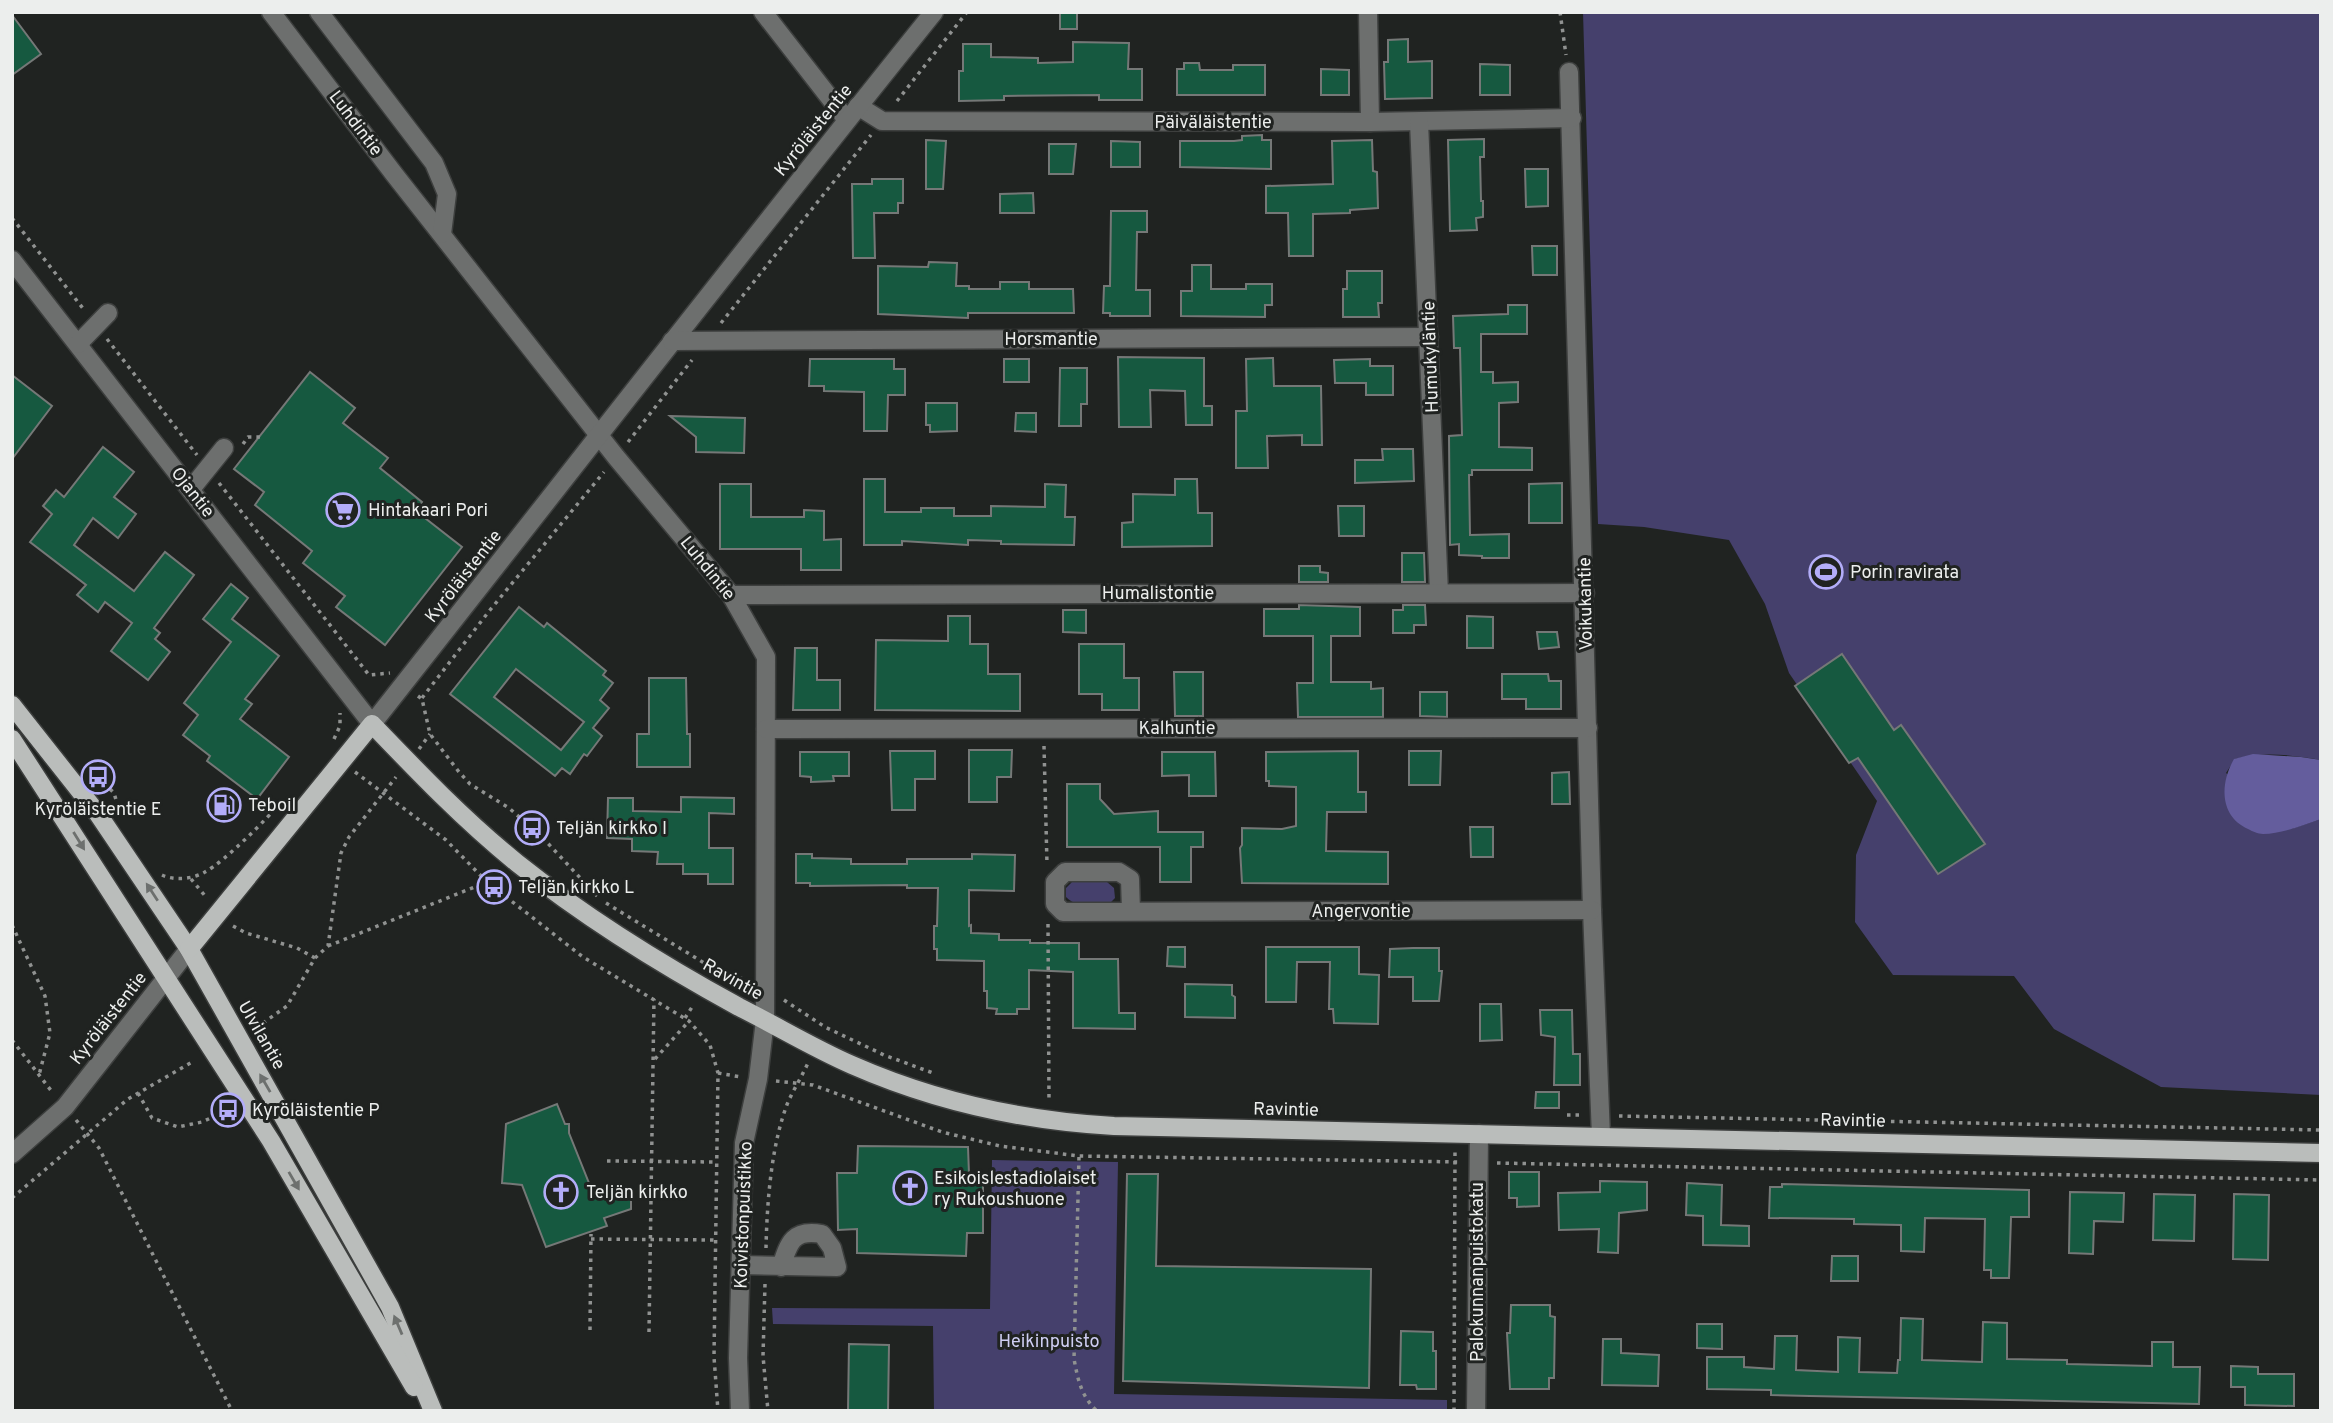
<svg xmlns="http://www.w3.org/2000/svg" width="2333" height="1423" font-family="Overpass,sans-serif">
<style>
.green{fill:#45406c}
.water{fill:#645d9d}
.building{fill:#165940;stroke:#757877;stroke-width:2;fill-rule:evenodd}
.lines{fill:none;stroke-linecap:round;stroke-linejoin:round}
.minor-casing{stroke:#3d3f3e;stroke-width:21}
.major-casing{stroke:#3d3f3e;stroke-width:21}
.path{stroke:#909291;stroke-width:3.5;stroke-dasharray:3.5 5;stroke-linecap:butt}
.minor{stroke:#6d6f6e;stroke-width:18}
.major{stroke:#babdbb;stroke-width:18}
.oneway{fill:#6d706e}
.labels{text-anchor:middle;stroke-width:6;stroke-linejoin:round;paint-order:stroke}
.street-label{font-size:18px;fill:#eceeed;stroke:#202321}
.poi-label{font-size:18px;fill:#eceeed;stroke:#202321;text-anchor:start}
.park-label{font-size:18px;fill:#cfcef3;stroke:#202321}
</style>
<rect width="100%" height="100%" fill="#202321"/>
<!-- green -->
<g class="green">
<path d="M1583,12H2321V760C2292,755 2263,751 2235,759L2226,773L2291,829L2321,819V1095L2161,1087L2054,1029L2014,976L1893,975L1855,922L1856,855L1877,801L1789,673L1765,604L1729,540L1644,527L1598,524Z"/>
<path d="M1099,880L1107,882L1114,888L1115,898L1110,903C1094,905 1078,909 1066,897V888L1072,882Z"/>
<polygon points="992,1160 1118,1162 1114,1394 1447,1400 1447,1411 934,1411 933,1326 773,1324 772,1308 990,1309"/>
</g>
<!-- water -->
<path class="water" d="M2253,754L2301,757L2321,760V819C2303,825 2282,834 2263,834C2258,834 2252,831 2248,829C2219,816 2220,783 2234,759Z"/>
<!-- building -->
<g class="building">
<rect x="1060" y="12" width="17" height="17"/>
<polygon points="12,15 41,54 12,75"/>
<polygon points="1408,39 1408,62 1432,61 1432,98 1385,99 1384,62 1388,62 1388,40"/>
<polygon points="1073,42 1129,43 1128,69 1142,69 1142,100 1099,100 1099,95 1004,96 1004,100 959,101 959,71 963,71 963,44 991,44 991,57 1038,58 1038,63 1073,62"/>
<polygon points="1184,63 1199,63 1200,70 1233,70 1233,65 1265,65 1265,95 1177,95 1177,69 1184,69"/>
<polygon points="1480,64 1510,65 1510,95 1480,95"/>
<polygon points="1321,69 1349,70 1349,95 1321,95"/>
<polygon points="1262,135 1262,140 1271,140 1271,169 1180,167 1180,141 1234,141 1242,140 1242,136"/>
<polygon points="1484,139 1484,157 1480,157 1481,201 1483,201 1483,217 1476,218 1477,230 1450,231 1448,140"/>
<polygon points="926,140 946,141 943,189 926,189"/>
<polygon points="1372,140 1373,171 1377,172 1378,208 1350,210 1350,213 1313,214 1313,256 1289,256 1288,213 1266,213 1266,186 1333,184 1332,141"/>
<polygon points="1111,141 1140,142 1140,167 1111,167"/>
<polygon points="1049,144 1076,144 1073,174 1049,174"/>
<polygon points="1525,169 1548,169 1548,206 1526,207"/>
<polygon points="872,179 903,179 903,203 898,203 898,213 874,213 875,258 853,258 852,184 872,184"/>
<polygon points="1033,193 1034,213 1000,213 1000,194"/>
<polygon points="1111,211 1147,211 1147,232 1137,232 1136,290 1150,290 1150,316 1110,316 1110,313 1103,313 1104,286 1110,286"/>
<polygon points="1532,246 1557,246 1557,275 1533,275"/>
<polygon points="929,262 957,263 956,286 969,286 969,289 1000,289 1000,282 1029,282 1029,289 1073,289 1074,313 968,313 968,318 878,314 878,266 928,267"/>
<polygon points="1192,265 1211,265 1211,289 1246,289 1246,284 1272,284 1272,305 1265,305 1265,317 1181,316 1181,291 1192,291"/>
<polygon points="1347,271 1382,271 1382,303 1378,303 1379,317 1343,317 1343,289 1347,289"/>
<polygon points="1508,305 1527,305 1527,334 1481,334 1481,372 1493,372 1493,383 1518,382 1518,402 1499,403 1499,447 1532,448 1532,470 1472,470 1472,475 1469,475 1470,535 1509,534 1509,558 1482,558 1482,556 1459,555 1459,544 1450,545 1449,436 1462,435 1460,348 1454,348 1453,316 1508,314"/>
<polygon points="1118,357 1204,358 1204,406 1212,406 1212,425 1186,425 1185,391 1150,390 1151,427 1119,427"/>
<polygon points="1273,358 1274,386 1321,386 1322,445 1302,445 1302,435 1267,436 1268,468 1236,468 1236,411 1247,411 1246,359"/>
<polygon points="810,359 894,359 894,369 905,369 905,395 888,395 887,431 864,431 864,392 824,391 824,386 809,386"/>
<rect x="1004" y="359" width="25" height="23"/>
<polygon points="1370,359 1370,366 1393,366 1393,395 1366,395 1366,383 1335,383 1334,360"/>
<polygon points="1060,368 1087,368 1087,404 1081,404 1081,426 1059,426"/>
<polygon points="310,372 355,408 343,423 388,458 380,468 422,502 416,511 462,547 385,645 336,607 345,596 303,563 312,551 255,505 264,492 234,469"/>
<polygon points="12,375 52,406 12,459"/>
<polygon points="926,403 957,403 957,431 930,432 930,425 926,425"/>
<polygon points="1016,413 1036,413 1036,432 1015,431"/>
<polygon points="670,416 745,418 744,453 696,452 696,437"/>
<polygon points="103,447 134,472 114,497 136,514 118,538 93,518 74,545 134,591 165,552 194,575 154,628 160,633 155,639 170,652 148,680 111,651 132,623 105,602 98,612 77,595 86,585 30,542 52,514 43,506 56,490 64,497"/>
<polygon points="1382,449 1413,449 1414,481 1355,483 1355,460 1383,460"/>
<polygon points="864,479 885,479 885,512 921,512 921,508 954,508 954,516 991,516 991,506 1045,507 1045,484 1066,485 1065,517 1075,517 1074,545 1001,544 1001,541 968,540 968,545 902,541 902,545 864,545"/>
<polygon points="1175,479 1197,479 1198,513 1212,513 1212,546 1122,547 1122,523 1133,522 1133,494 1175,495"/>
<polygon points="1562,483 1562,523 1529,523 1529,484"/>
<polygon points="720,484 751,484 751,517 804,517 804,510 824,511 824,540 841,539 841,570 801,570 801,549 720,549"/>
<polygon points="1338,506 1364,506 1364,536 1339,536"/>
<polygon points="1402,553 1424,553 1425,582 1402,582"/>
<polygon points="1299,566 1320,566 1320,572 1328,573 1328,582 1299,582"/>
<polygon points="231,584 248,598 232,619 279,656 245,699 252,704 240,719 289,757 257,799 207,761 210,756 183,735 198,715 184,703 231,642 203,619"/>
<polygon points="1299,605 1360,607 1360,636 1331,636 1331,682 1371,682 1371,689 1383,688 1383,717 1298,717 1297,683 1313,683 1313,636 1264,636 1264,609 1299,609"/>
<polygon points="1403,605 1425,605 1426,625 1414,625 1414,633 1393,633 1393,610 1403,610"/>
<path d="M519,607L544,627L547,623L606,671L603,675L613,683L600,700L609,708L593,728L602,736L587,756L584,754L570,774L562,768L555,776L450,694ZM516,669L584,722L561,750L494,697Z"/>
<polygon points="1063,610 1086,610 1086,633 1063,632"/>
<polygon points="948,616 970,616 970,644 988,644 988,674 1020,674 1020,711 875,710 876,640 948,641"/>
<polygon points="1467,616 1493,617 1493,648 1467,648"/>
<polygon points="1537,632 1557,632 1559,647 1539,649"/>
<polygon points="1079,644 1124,644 1124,678 1139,678 1139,710 1102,710 1102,694 1079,694"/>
<polygon points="795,648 817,648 817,680 840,680 840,710 793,710"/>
<polygon points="1842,654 1894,730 1901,725 1985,844 1938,874 1858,758 1849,763 1795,686"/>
<polygon points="1174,672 1203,672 1203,716 1175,716"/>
<polygon points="1502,674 1548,674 1549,681 1561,681 1561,709 1526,709 1526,699 1502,699"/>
<polygon points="649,678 686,678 687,734 690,734 690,767 637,767 637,734 649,734"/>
<polygon points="1420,692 1447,692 1447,717 1420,716"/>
<polygon points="969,750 1012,750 1011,777 997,777 997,802 969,802"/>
<polygon points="890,751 935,751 935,779 915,779 915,810 892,810"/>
<polygon points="1358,751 1358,792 1366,792 1366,812 1327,812 1326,851 1388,852 1388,884 1242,883 1240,848 1242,845 1242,828 1282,829 1296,826 1296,787 1269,786 1269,781 1266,781 1266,752"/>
<polygon points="1409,751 1441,751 1440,785 1409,785"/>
<polygon points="800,752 849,752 849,776 833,776 834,781 811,782 811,777 800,776"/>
<polygon points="1162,752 1215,752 1216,796 1189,796 1189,775 1162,776"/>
<polygon points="1569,772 1570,804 1552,804 1552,773"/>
<polygon points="1067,784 1100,784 1100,799 1114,814 1158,811 1158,832 1203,832 1203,847 1191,847 1191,882 1160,882 1160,847 1067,847"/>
<polygon points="681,797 734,798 734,814 709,813 709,848 733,848 733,884 708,884 708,874 683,874 683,864 657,864 658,852 632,851 632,839 607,838 608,798 633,798 633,811 681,812"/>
<polygon points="1470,827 1493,827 1493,857 1471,857"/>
<polygon points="796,854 812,854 812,858 851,859 851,864 907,864 907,859 972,859 972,854 1015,855 1014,891 969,890 969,926 971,925 971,933 999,934 999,940 1030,940 1030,943 1079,943 1079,959 1118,959 1119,1013 1135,1013 1135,1029 1073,1028 1073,972 1029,970 1029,1009 1017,1009 1017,1014 996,1014 997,1009 987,1008 987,991 984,991 984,961 937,960 937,949 934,949 934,926 937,926 938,888 907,888 907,885 810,886 810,883 796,883"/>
<polygon points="1168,947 1185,947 1185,967 1167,966"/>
<polygon points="1266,947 1359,947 1359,974 1379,975 1378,1024 1334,1023 1333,1009 1329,1009 1330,962 1297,962 1296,1002 1266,1002"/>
<polygon points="1413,948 1439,948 1439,971 1442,971 1439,1001 1413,1001 1413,977 1389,977 1390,949"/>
<polygon points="1185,984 1232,985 1232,995 1235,997 1235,1018 1185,1017"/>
<polygon points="1480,1004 1501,1004 1502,1040 1480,1041"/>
<polygon points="1540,1010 1572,1010 1573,1054 1580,1054 1580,1085 1554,1085 1555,1037 1541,1035"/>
<polygon points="1536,1092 1559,1092 1559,1108 1535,1108"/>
<polygon points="557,1104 565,1124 569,1124 569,1133 593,1193 631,1193 631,1209 604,1218 607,1226 546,1247 522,1185 502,1183 506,1124"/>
<polygon points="858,1146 968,1147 969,1174 983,1175 983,1233 967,1233 966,1256 857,1253 857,1229 838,1230 837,1173 857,1173"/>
<polygon points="1509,1172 1539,1172 1539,1206 1517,1207 1517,1198 1509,1198"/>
<polygon points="1127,1174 1158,1174 1156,1266 1371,1269 1369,1388 1123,1381"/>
<polygon points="1600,1181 1647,1182 1647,1210 1619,1213 1618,1253 1598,1252 1599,1229 1559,1230 1558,1193 1600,1192"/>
<polygon points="1687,1183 1722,1185 1721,1225 1749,1226 1749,1246 1703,1245 1703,1216 1686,1215"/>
<polygon points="1782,1184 2029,1190 2029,1217 2011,1217 2009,1278 1991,1278 1991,1270 1984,1270 1985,1219 1925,1218 1924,1252 1901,1251 1901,1225 1854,1224 1854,1219 1769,1218 1770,1187 1782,1187"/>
<polygon points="2070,1192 2124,1193 2123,1222 2094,1221 2093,1254 2069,1253"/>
<polygon points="2154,1194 2195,1195 2194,1241 2153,1240"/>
<polygon points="2234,1194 2269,1195 2268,1260 2233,1259"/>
<polygon points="1832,1256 1858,1256 1858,1281 1831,1281"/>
<polygon points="1511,1305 1550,1305 1550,1316 1555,1317 1554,1378 1549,1378 1549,1389 1510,1389 1507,1333 1510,1333"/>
<polygon points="1901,1318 1923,1319 1922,1360 1982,1362 1983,1322 2007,1323 2007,1359 2067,1360 2067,1364 2152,1366 2152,1342 2173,1342 2173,1367 2200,1367 2199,1404 1810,1396 1771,1395 1771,1390 1707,1389 1707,1357 1744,1357 1744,1367 1774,1369 1775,1336 1797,1336 1796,1370 1838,1372 1838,1337 1860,1338 1859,1372 1897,1373 1898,1360 1900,1360"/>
<polygon points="1697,1324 1722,1324 1722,1349 1697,1348"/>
<polygon points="1401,1331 1433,1332 1433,1351 1436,1351 1436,1389 1417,1389 1416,1385 1400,1385"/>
<polygon points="1603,1339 1621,1339 1621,1353 1659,1355 1658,1386 1602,1385"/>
<polygon points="849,1344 889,1345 888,1411 848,1411"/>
<polygon points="2231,1366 2258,1367 2258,1374 2294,1374 2294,1406 2245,1405 2245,1387 2231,1387"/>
</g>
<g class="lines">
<defs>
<g id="minor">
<polyline points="271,12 394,174 616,457 731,595 766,657 765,1020 758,1079 744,1143 738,1358 740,1411"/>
<polyline points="319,12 434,163 447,194 442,234"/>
<polyline points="763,12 847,120"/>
<polyline points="1368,12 1370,122"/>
<polyline points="1569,72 1592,910 1601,1136"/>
<polyline points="858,106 882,121 1370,122 1572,118"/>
<polyline points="1419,122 1439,593"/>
<path d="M12,260L372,724C559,487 744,248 934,12"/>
<polyline points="672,341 1429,337"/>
<polyline points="78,344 108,313"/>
<polyline points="191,489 224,448"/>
<polyline points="731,595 1585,593"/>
<polyline points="766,729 1588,728"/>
<polyline points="1131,911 1130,879 1119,872 1065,872 1055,882 1055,904 1063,912 1592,910"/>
<polyline points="12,1154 65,1107 189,949"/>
<path d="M741,1265L837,1267L832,1248L822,1234C793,1229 789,1242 781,1267"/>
<polyline points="1476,1411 1479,1134"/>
</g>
<g id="major">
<polyline points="12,705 98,814 189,949 390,1307 433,1411"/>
<polyline points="12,739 271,1141 414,1387"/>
<path d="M189,949L372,724C419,773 465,821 517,863C586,918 662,965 739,1007C777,1026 813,1048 852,1065C934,1101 1024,1121 1114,1126L2321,1153"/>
</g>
</defs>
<!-- minor casing -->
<use href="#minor" class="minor-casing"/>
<!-- major casing -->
<use href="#major" class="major-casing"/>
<!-- path -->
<g class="path">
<polyline points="1560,12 1566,55"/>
<polyline points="897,101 967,12"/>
<polyline points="12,218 85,311"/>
<polyline points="721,323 871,135"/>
<polyline points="107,339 197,455"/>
<polyline points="628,442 692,360"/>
<polyline points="243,444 248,437 260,437"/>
<polyline points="219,483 369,675 390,673"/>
<polyline points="418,696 422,699 430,734 459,772 470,784 509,808 541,836 600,899"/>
<polyline points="422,698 490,610 604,472"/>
<polyline points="334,739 340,726 340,713"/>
<polyline points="1044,746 1047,864"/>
<polyline points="419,749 430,734"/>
<polyline points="355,772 446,840 487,882 583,957 689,1021 710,1045 718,1073 714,1357 718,1411"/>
<polyline points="98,777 114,793 119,810"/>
<path d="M162,875C175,881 193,879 205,872C224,862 268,818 282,801"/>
<polyline points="191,879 206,897"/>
<polyline points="606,903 714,969 746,980"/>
<polyline points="1048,924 1049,1100"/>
<polyline points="12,925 45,996 50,1033 39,1075"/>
<polyline points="233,926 246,933 297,948 315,958"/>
<polyline points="328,946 487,882"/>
<polyline points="784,1000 825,1027 884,1055 933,1073"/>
<polyline points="685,1018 694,1004"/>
<polyline points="256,1028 287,1006 315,958 328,946 341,853 349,837 396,777"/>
<polyline points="12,1040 53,1093"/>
<polyline points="655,1059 689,1021"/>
<polyline points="718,1073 741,1077"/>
<polyline points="776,1081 813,1085 942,1132 1000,1146 1079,1156 1461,1162"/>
<polyline points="138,1093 152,1118 178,1127 202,1122 228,1110"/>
<polyline points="1567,1115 1584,1115"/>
<polyline points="1619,1116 2321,1130"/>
<polyline points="76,1120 99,1148 232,1411"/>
<path d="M1079,1157L1074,1359C1078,1380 1081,1396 1097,1411"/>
<polyline points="607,1161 717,1162"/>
<polyline points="1497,1163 2321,1180"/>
<polyline points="12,1198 128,1099 194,1061"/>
<polyline points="591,1239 716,1240"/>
<path d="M766,1248C767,1203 771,1145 788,1102C794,1089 802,1076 808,1063"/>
<polyline points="765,1284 763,1356 768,1411"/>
<polyline points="590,1330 591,1234"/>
<polyline points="649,1332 654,999"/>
<polyline points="1454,1411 1455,1151"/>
</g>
<!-- minor -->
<use href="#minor" class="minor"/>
<!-- major -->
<use href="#major" class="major"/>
</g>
<!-- one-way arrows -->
<defs><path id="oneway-solid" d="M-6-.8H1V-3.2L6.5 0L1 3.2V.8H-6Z" transform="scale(1.75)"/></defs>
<g class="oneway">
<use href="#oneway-solid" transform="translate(79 841) rotate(58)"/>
<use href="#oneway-solid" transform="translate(152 892) rotate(-123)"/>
<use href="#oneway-solid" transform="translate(265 1083) rotate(-120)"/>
<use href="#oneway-solid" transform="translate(294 1181) rotate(60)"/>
<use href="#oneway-solid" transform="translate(398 1325) rotate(-113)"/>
</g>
<!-- icons -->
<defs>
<symbol id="supermarket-ring" viewBox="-11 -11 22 22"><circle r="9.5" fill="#202321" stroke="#b3adf9" stroke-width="1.5"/><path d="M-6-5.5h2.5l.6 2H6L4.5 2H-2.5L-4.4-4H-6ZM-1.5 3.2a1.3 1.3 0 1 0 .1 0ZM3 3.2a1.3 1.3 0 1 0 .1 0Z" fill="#b3adf9"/></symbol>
<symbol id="stadium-ring" viewBox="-11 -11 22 22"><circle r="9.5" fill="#202321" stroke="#b3adf9" stroke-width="1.5"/><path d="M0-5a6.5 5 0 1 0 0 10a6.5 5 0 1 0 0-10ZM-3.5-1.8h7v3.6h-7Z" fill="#b3adf9"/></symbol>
<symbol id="bus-ring" viewBox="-11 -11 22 22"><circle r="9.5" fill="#202321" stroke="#b3adf9" stroke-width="1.5"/><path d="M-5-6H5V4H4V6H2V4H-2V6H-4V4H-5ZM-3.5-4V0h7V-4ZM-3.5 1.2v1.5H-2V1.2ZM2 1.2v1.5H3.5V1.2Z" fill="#b3adf9"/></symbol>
<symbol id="fuel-ring" viewBox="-11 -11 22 22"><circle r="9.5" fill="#202321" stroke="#b3adf9" stroke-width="1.5"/><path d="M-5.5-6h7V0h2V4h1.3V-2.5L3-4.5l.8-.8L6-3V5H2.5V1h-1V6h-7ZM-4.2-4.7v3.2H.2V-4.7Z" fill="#b3adf9"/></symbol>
<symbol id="church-ring" viewBox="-11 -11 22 22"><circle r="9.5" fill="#202321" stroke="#b3adf9" stroke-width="1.5"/><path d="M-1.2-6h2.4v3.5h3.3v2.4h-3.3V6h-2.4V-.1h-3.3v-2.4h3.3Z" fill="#b3adf9"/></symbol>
</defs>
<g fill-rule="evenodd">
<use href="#supermarket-ring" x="324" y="491" width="38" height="38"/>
<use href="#stadium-ring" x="1807" y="553" width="38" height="38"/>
<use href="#bus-ring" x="79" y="758" width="38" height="38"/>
<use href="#fuel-ring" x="205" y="786" width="38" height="38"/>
<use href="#bus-ring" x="513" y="809" width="38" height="38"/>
<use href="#bus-ring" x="475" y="868" width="38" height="38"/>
<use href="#bus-ring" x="209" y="1091" width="38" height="38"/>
<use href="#church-ring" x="891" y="1169" width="38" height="38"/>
<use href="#church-ring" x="542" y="1173" width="38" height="38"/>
</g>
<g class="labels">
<!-- street labels -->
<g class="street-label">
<text x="1213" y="128">Päiväläistentie</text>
<text transform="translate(356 123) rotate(53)" y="6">Luhdintie</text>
<text transform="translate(813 130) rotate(-51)" y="6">Kyröläistentie</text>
<text x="1051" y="345">Horsmantie</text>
<text transform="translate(1430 357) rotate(-92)" y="6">Humukyläntie</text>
<text transform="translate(193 492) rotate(52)" y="6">Ojantie</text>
<text transform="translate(708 568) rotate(51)" y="6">Luhdintie</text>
<text transform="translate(463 576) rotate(-52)" y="6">Kyröläistentie</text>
<text x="1158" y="599">Humalistontie</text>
<text transform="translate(1585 604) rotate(-91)" y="6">Voikukantie</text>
<text x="1177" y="734">Kalhuntie</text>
<text x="1361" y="917">Angervontie</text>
<text transform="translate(733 979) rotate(29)" y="6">Ravintie</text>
<text transform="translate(108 1018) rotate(-52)" y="6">Kyröläistentie</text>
<text transform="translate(262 1035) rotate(60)" y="6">Ulvilantie</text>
<text transform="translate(1286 1109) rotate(1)" y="6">Ravintie</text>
<text transform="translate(1853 1120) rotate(1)" y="6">Ravintie</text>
<text transform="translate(743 1215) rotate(-88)" y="6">Koivistonpuistikko</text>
<text transform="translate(1477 1272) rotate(-90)" y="6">Palokunnanpuistokatu</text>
</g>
<!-- poi labels -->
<g class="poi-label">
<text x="368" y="516">Hintakaari Pori</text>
<text x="1850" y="578">Porin ravirata</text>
<text x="248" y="811">Teboil</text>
<text x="98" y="815" text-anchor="middle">Kyröläistentie E</text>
<text x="556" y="834">Teljän kirkko I</text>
<text x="518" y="893">Teljän kirkko L</text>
<text x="252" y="1116">Kyröläistentie P</text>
<text x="934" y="1184">Esikoislestadiolaiset<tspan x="934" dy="21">ry Rukoushuone</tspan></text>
<text x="586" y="1198">Teljän kirkko</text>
</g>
<!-- park labels -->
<g class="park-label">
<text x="1049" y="1347">Heikinpuisto</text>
</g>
</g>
<!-- border -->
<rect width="2333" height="1423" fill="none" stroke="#eceeed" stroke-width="28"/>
</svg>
